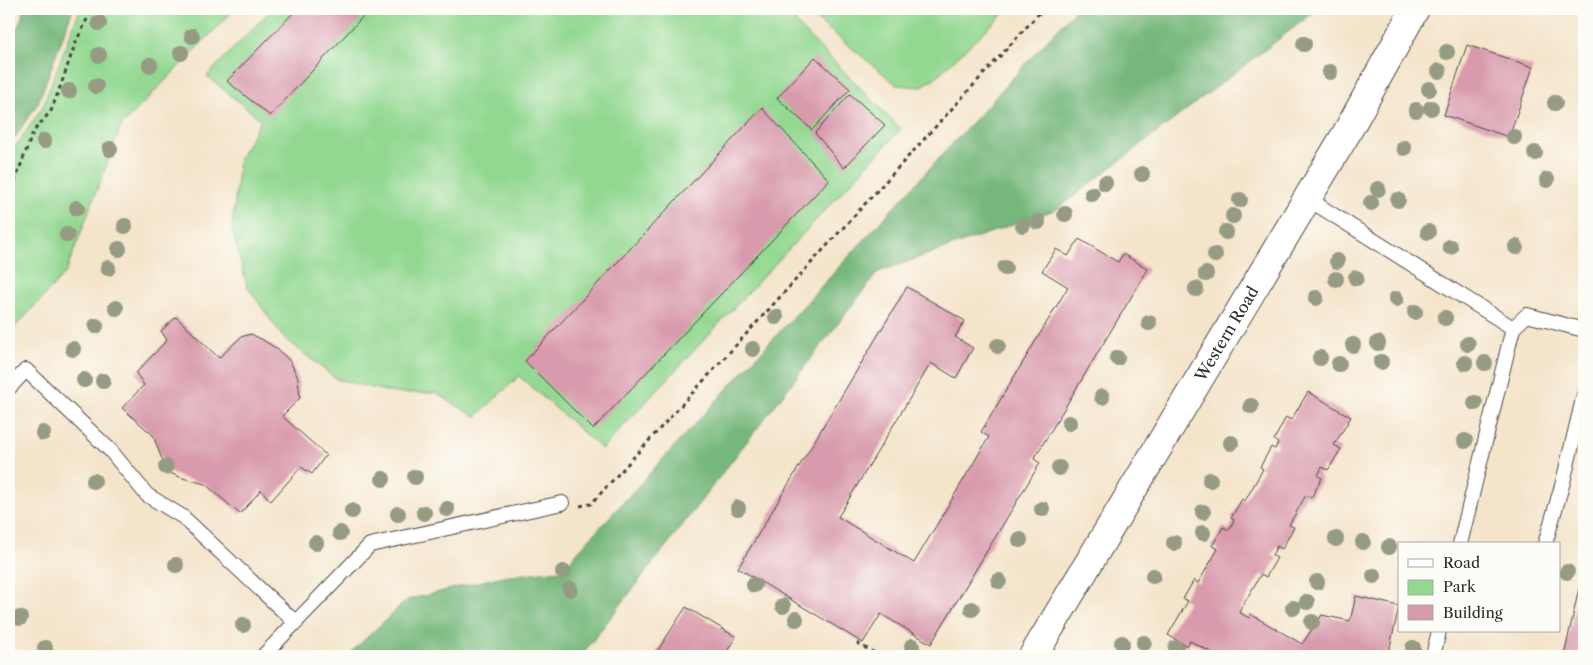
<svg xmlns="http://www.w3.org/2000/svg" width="1593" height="665" font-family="'Libre Caslon Text',serif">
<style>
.green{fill:#93d891;stroke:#5f825e}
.forest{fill:#76b87b;stroke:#507253}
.building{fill:#d89aac}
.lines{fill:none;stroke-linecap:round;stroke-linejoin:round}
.lane-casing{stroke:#494743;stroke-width:16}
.secondary-casing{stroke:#494743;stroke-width:30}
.path{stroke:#494743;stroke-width:3;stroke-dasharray:4 4;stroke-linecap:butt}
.lane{stroke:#fff;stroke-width:14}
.secondary{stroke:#fff;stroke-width:28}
.tree{fill:#969b84}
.labels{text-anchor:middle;stroke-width:5;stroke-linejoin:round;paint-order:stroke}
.street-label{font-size:16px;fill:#2b2b2b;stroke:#fdfcf7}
</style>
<rect width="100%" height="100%" fill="#fdfcf7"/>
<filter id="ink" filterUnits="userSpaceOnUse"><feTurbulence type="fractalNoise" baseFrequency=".02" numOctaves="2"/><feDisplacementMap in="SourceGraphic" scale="10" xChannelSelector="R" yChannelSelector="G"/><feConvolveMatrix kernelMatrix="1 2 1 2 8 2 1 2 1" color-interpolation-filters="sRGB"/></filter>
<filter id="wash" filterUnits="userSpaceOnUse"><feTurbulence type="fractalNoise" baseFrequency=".0096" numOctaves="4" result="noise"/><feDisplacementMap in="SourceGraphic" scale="20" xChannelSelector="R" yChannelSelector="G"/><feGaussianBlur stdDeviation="1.12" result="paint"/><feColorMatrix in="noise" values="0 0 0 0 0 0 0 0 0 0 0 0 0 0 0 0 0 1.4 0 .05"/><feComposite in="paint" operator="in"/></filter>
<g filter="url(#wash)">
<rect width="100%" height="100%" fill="#f4e4ca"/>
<!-- green -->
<g class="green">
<polygon points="80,9 235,9 121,126 66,272 9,334 9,156 42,108"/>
<polygon points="272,9 794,9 796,23 901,129 602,449 519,376 476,417 436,393 394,393 336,379 282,336 247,286 232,230 239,159 261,120 207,76"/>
<polygon points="804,9 1008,9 936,77 921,87 897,85"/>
</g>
<!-- forest -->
<g class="forest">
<polygon points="25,9 73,9 38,103 9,146 9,49"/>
<polygon points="1076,9 1318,9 1057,209 878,272 581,656 347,656 407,600 503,576 561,570"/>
</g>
<g id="blocks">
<!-- building -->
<g class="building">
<polygon points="297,9 370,9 270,116 227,81"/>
<polygon points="1467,45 1533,67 1509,137 1444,115"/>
<polygon points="815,57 850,89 812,130 777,98"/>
<polygon points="850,94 885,125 844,168 815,133"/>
<polygon points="762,108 829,180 593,429 525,361"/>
<polygon points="1079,239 1118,262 1123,254 1148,269 1034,459 1040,463 931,644 881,614 863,643 738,568 907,287 965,321 955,337 973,348 956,378 931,363 838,517 914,563 989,437 981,432 1068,287 1042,271 1056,249 1068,256"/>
<polygon points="176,317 219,358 241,337 251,334 263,340 277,349 290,361 298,378 300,398 282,416 326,455 312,474 301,467 271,501 261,490 240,514 205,484 186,479 172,474 161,457 153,435 122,408 144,385 136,373 167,340 161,331"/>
<polygon points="1308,392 1351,417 1334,445 1341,449 1328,470 1322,467 1318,476 1322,478 1311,498 1306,495 1289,525 1294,527 1282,549 1277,546 1272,555 1277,558 1266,577 1261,574 1239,612 1249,618 1250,614 1302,644 1322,615 1350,621 1356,596 1399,606 1388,656 1218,656 1190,641 1187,646 1168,635 1188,601 1183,599 1194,580 1198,583 1218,549 1212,546 1223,527 1229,530 1234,520 1231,518 1242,499 1245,501 1263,469 1260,467 1271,447 1275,449 1278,443 1274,440 1286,417 1291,420"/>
<polygon points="1583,570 1584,656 1564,656"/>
<polygon points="686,607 736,637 724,656 654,656"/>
</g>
</g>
</g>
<g filter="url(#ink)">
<use href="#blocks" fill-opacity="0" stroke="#494743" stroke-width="1"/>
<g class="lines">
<defs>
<g id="lane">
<polyline points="1308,199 1513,328 1460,544"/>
<polyline points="1513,328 1527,315 1584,330"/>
<polyline points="9,388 26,370 110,450 147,495 183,517 296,623"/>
<polyline points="1545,544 1563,482 1584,395"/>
<polyline points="263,656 370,545 562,503"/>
<polyline points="1433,656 1439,631"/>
</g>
<g id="secondary">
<path id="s1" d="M1033,656L1346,134L1415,9"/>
</g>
</defs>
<!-- lane casing -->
<use href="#lane" class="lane-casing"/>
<!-- secondary casing -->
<use href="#secondary" class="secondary-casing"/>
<!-- path -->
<g class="path">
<polyline points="9,197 33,132 51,111 63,79 75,44 89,15 94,9"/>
<polyline points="9,333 14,337"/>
<polyline points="580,506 591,504 1043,9"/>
<polyline points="857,643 880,656"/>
</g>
<!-- lane -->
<use href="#lane" class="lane"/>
<!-- secondary -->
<use href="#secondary" class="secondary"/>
</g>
<!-- trees -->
<g class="tree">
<circle cx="99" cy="23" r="8"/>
<circle cx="192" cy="36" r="8"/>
<circle cx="1304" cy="44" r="8"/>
<circle cx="1447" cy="52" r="8"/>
<circle cx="181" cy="53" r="8"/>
<circle cx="99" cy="55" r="8"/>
<circle cx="150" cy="65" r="8"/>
<circle cx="1439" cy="71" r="8"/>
<circle cx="1330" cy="72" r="8"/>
<circle cx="96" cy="86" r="8"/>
<circle cx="1429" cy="89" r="8"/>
<circle cx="69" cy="91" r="8"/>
<circle cx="1555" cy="103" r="8"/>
<circle cx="1431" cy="108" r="8"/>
<circle cx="1416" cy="110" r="8"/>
<circle cx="1514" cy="137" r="8"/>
<circle cx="44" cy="141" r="8"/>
<circle cx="1404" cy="148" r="8"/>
<circle cx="110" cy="149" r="8"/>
<circle cx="1535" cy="153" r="8"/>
<circle cx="1142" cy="174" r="8"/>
<circle cx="1547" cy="180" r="8"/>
<circle cx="1105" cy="183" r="8"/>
<circle cx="1378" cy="189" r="8"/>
<circle cx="1092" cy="194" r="8"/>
<circle cx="1240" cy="200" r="8"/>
<circle cx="1398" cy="200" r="8"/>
<circle cx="1371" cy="203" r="8"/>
<circle cx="77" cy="208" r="8"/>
<circle cx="1065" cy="214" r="8"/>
<circle cx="1233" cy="216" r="8"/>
<circle cx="1038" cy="222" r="8"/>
<circle cx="1023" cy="225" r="8"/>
<circle cx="125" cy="226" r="8"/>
<circle cx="1226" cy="232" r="8"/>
<circle cx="1428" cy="232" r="8"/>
<circle cx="67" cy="235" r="8"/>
<circle cx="1450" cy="247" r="8"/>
<circle cx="1516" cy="247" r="8"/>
<circle cx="119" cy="249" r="8"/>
<circle cx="1215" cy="255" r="8"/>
<circle cx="1337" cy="261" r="8"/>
<circle cx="108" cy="268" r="8"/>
<circle cx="1005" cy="268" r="8"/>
<circle cx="1206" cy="274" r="8"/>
<circle cx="1356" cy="278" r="8"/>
<circle cx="1336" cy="279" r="8"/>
<circle cx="1196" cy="289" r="8"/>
<circle cx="1316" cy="298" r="8"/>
<circle cx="1396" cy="299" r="8"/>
<circle cx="116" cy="308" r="8"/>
<circle cx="1415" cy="312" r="8"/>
<circle cx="776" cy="317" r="8"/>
<circle cx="1445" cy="318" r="8"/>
<circle cx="1149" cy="323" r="8"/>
<circle cx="96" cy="326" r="8"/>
<circle cx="1378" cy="343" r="8"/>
<circle cx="1468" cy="344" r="8"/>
<circle cx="1353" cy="345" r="8"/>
<circle cx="998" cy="346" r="8"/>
<circle cx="73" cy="349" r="8"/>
<circle cx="753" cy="349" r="8"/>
<circle cx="1117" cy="358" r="8"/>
<circle cx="1320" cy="358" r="8"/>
<circle cx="1381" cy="362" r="8"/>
<circle cx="1465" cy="363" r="8"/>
<circle cx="1485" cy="363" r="8"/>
<circle cx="1339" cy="364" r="8"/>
<circle cx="84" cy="380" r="8"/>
<circle cx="103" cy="381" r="8"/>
<circle cx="1102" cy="397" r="8"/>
<circle cx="1475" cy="403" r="8"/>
<circle cx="1251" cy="406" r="8"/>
<circle cx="1069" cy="423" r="8"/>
<circle cx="43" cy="433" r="8"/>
<circle cx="1465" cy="441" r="8"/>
<circle cx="1231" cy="443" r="8"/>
<circle cx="166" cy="467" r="8"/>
<circle cx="1059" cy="468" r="8"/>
<circle cx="415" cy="477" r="8"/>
<circle cx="383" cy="479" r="8"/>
<circle cx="1210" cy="480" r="8"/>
<circle cx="94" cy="481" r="8"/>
<circle cx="738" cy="508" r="8"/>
<circle cx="447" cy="509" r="8"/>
<circle cx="1042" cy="509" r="8"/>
<circle cx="352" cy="511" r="8"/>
<circle cx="1203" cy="512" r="8"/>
<circle cx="424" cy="513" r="8"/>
<circle cx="398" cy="514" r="8"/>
<circle cx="340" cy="533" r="8"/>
<circle cx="1203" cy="533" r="8"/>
<circle cx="1336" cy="539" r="8"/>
<circle cx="1020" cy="540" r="8"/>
<circle cx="1363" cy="542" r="8"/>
<circle cx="316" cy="543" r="8"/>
<circle cx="1174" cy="543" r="8"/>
<circle cx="1389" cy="547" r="8"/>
<circle cx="176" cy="565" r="8"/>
<circle cx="563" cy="572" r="8"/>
<circle cx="1567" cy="572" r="8"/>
<circle cx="1153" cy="576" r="8"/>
<circle cx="1374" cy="576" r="8"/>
<circle cx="999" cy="581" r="8"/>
<circle cx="1317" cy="582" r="8"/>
<circle cx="754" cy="585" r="8"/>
<circle cx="570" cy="589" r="8"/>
<circle cx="1307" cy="602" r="8"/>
<circle cx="783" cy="606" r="8"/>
<circle cx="1293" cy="608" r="8"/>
<circle cx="972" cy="609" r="8"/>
<circle cx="20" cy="618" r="8"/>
<circle cx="796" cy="619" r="8"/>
<circle cx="1312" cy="622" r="8"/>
<circle cx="243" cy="625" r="8"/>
<circle cx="1122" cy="643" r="8"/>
<circle cx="1144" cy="643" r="8"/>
<circle cx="912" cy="646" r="8"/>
<circle cx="45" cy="648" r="8"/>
<circle cx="1176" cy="648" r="8"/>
<circle cx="1413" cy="648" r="8"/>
</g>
</g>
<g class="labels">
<!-- street labels -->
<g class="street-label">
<text dy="6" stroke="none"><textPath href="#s1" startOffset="376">Western Road</textPath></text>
</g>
</g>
<!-- margin -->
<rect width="1593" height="665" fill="none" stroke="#fdfcf7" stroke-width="30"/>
<!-- legend -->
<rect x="1398" y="542" width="162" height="90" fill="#fdfcf7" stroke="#a9a8a5"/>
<rect x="1408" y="559" width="25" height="8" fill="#ffffff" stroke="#a9a8a5"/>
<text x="1443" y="568" font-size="15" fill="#2b2b2b">Road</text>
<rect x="1408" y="580" width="25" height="15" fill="#93d891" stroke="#a9a8a5"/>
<text x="1443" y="592" font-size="15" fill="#2b2b2b">Park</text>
<rect x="1408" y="605" width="25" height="15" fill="#d89aac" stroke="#a9a8a5"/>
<text x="1443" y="618" font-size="15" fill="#2b2b2b">Building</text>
</svg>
